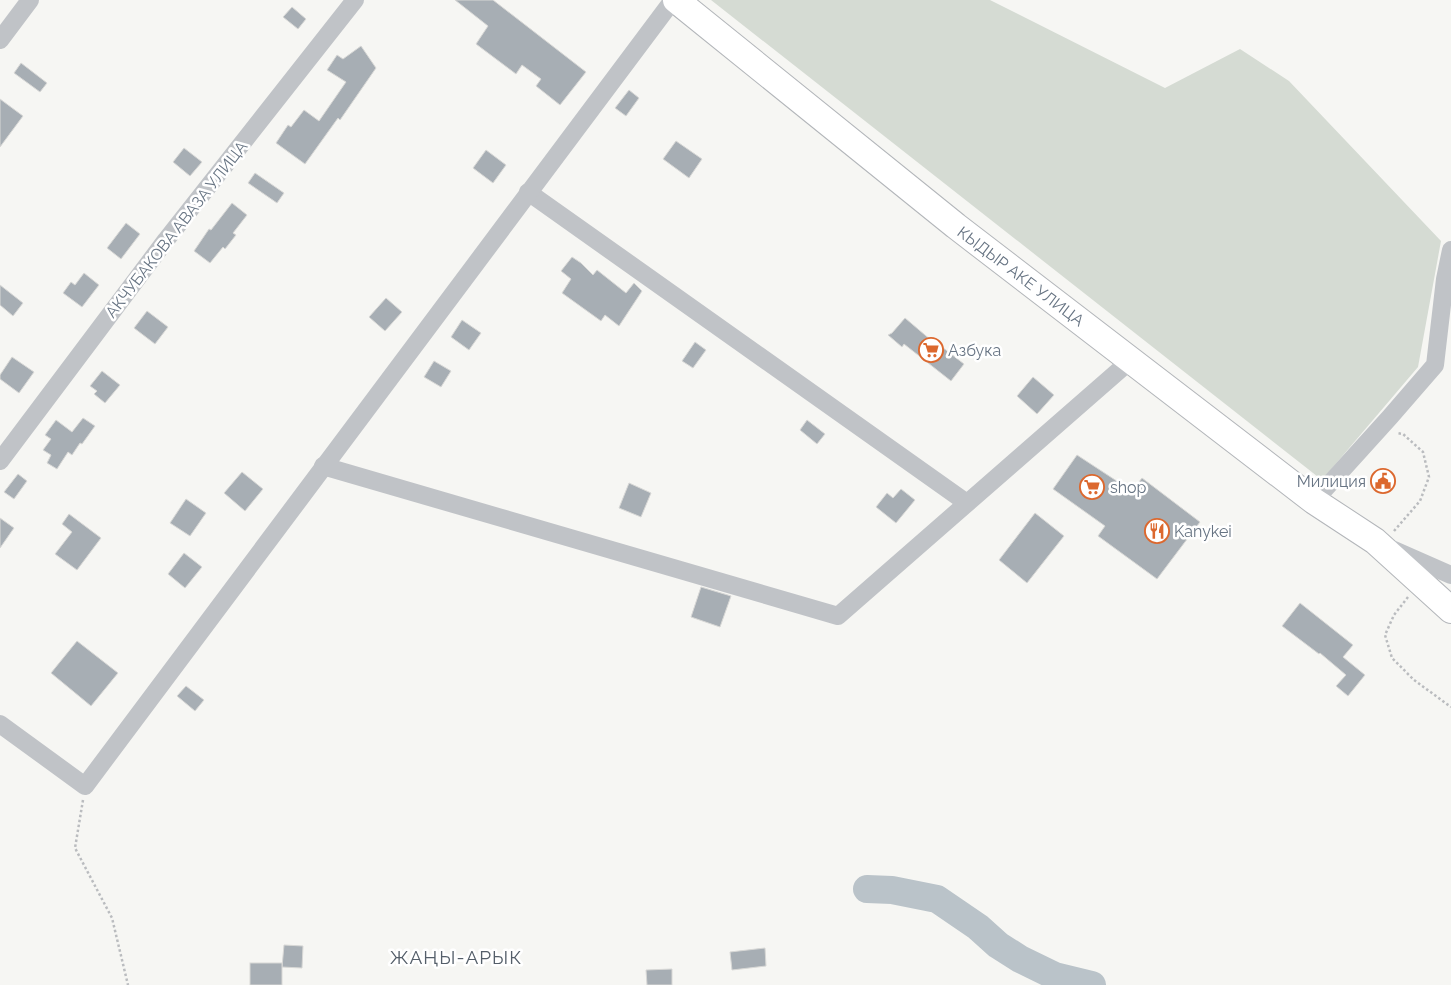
<svg xmlns="http://www.w3.org/2000/svg" width="1451" height="985" font-family="Raleway,sans-serif">
<style>
.green{fill:#d5dbd3}
.lines{fill:none;stroke-linecap:round;stroke-linejoin:round}
.river{stroke:#bac3c9;stroke-width:28}
.building{fill:#a7aeb4;stroke:#d8d8d6}
.highway-casing{stroke:#b3b6ba;stroke-width:28}
.path{stroke:#babcbf;stroke-width:2.5;stroke-dasharray:2.5 2.5;stroke-linecap:butt}
.minor{stroke:#c0c3c7;stroke-width:18}
.highway{stroke:#fff;stroke-width:26}
.labels{text-anchor:middle;stroke-width:5;stroke-linejoin:round;paint-order:stroke}
.street-label{font-size:16px;fill:#677483;stroke:#fff}
.poi-label{font-size:16px;fill:#677483;stroke:#fff;text-anchor:start}
.quarter-label{font-size:19px;letter-spacing:1px;fill:#545e69;stroke:#fff}
</style>
<rect width="100%" height="100%" fill="#f6f6f3"/>
<!-- green -->
<polygon class="green" points="711,0 990,0 1165,88 1240,49 1289,81 1441,241 1418,367 1322,480"/>
<g class="lines">
<!-- river -->
<polyline class="river" points="867,889 892,890 937,899 978,927 998,945 1020,959 1055,976 1092,985"/>
</g>
<!-- building -->
<g class="building">
<polygon points="455,0 493,0 586,72 560,105 536,86 541,79 522,65 516,74 476,44 488,26"/>
<polygon points="292,7 306,19 298,29 283,17"/>
<polygon points="361,46 376,68 340,120 338,118 305,164 276,143 288,125 291,127 304,110 319,121 346,82 327,70 337,55 343,59"/>
<polygon points="21,63 47,83 40,92 14,73"/>
<polygon points="629,90 639,98 626,116 615,108"/>
<polygon points="0,99 23,116 0,147"/>
<polygon points="676,141 702,159 689,178 663,159"/>
<polygon points="184,148 202,162 190,176 173,162"/>
<polygon points="486,150 506,165 493,183 473,168"/>
<polygon points="255,173 284,193 277,203 248,183"/>
<polygon points="232,203 247,215 233,233 236,235 225,249 223,247 210,263 194,251 209,229 211,230"/>
<polygon points="126,223 140,234 121,259 107,248"/>
<polygon points="572,257 581,263 593,275 597,270 626,293 634,283 642,291 619,326 605,315 601,321 562,293 571,279 561,271"/>
<polygon points="84,273 99,285 82,307 63,293 71,282 75,285"/>
<polygon points="0,285 23,303 13,316 0,305"/>
<polygon points="386,298 402,312 385,331 369,317"/>
<polygon points="147,311 168,327 155,344 134,328"/>
<polygon points="905,318 932,341 933,340 964,364 951,381 904,344 902,347 888,335 892,333"/>
<polygon points="462,320 481,333 469,350 451,337"/>
<polygon points="695,342 706,350 693,368 682,361"/>
<polygon points="12,357 34,372 19,393 0,379 0,375"/>
<polygon points="434,361 451,371 441,387 424,377"/>
<polygon points="102,371 120,385 105,403 94,394 97,391 90,386"/>
<polygon points="1033,377 1054,395 1037,414 1017,396"/>
<polygon points="83,418 95,426 82,444 80,443 72,455 68,452 57,469 47,463 51,455 43,450 51,439 45,435 56,420 72,432"/>
<polygon points="807,420 825,434 817,444 800,430"/>
<polygon points="1077,455 1132,491 1142,478 1200,522 1157,579 1098,536 1105,526 1053,489"/>
<polygon points="242,472 263,489 245,511 224,493"/>
<polygon points="18,474 27,481 14,499 4,492"/>
<polygon points="629,483 651,493 641,517 619,508"/>
<polygon points="901,489 915,500 896,523 876,507 887,493 893,498"/>
<polygon points="186,499 206,513 190,536 170,523"/>
<polygon points="1035,513 1064,536 1027,583 999,560"/>
<polygon points="69,514 101,538 77,570 55,554 72,532 62,524"/>
<polygon points="0,518 14,528 0,548"/>
<polygon points="184,553 202,567 185,588 168,574"/>
<polygon points="701,587 731,596 720,627 691,617"/>
<polygon points="1300,603 1353,645 1343,657 1365,675 1348,696 1336,686 1346,675 1320,653 1319,654 1282,626"/>
<polygon points="77,641 118,673 91,706 51,673"/>
<polygon points="186,686 204,700 195,711 177,696"/>
<polygon points="284,945 303,946 302,968 282,967"/>
<polygon points="765,948 766,966 732,970 730,952"/>
<rect x="250" y="963" width="32" height="22"/>
<polygon points="672,969 672,985 647,985 646,970"/>
</g>
<g class="lines">
<defs>
<polyline id="highway" points="676,0 956,226 1314,501 1375,541 1451,610"/>
</defs>
<!-- highway casing -->
<use href="#highway" class="highway-casing"/>
<!-- path -->
<g class="path">
<polyline points="1394,531 1420,501 1429,477 1423,452 1403,434 1397,433"/>
<polyline points="1408,597 1394,615 1385,635 1392,658 1414,680 1451,707"/>
<polyline points="83,800 75,848 112,918 128,985"/>
</g>
<!-- minor -->
<g class="minor">
<polyline points="0,40 30,0"/>
<polyline points="528,192 967,503"/>
<polyline points="0,461 166,240 355,0"/>
<polyline points="323,466 838,616 1131,360"/>
<polyline points="1314,501 1390,417 1435,365 1445,279 1451,250"/>
<polyline points="1394,550 1451,575"/>
<polyline points="0,724 85,786 673,0"/>
</g>
<!-- highway -->
<use href="#highway" class="highway"/>
</g>
<!-- icons -->
<defs>
<symbol id="supermarket-ring" viewBox="-11 -11 22 22"><circle r="9.5" fill="#fff" stroke="#dc682e" stroke-width="1.5"/><path d="M-6-5.5h2.5l.6 2H6L4.5 2H-2.5L-4.4-4H-6ZM-1.5 3.2a1.3 1.3 0 1 0 .1 0ZM3 3.2a1.3 1.3 0 1 0 .1 0Z" fill="#dc682e"/></symbol>
<symbol id="civic-ring" viewBox="-11 -11 22 22"><circle r="9.5" fill="#fff" stroke="#dc682e" stroke-width="1.5"/><path d="M-.6-6.5H3V-4.5H.6V-3L4-1V1h2V6H-6V1h2V-1L-.6-3ZM-1.2 2.5V6h2.4V2.5Z" fill="#dc682e"/></symbol>
<symbol id="restaurant-ring" viewBox="-11 -11 22 22"><circle r="9.5" fill="#fff" stroke="#dc682e" stroke-width="1.5"/><path d="M-5-6h1v4h1v-4h1v4h1v-4h1v5L-1.5 .5V6h-2V.5L-5-1ZM5-6V6H3V1.5H1.5Q1.5-4 5-6Z" fill="#dc682e"/></symbol>
</defs>
<g fill-rule="evenodd">
<use href="#supermarket-ring" x="917" y="336" width="28" height="28"/>
<use href="#civic-ring" x="1369" y="467" width="28" height="28"/>
<use href="#supermarket-ring" x="1078" y="473" width="28" height="28"/>
<use href="#restaurant-ring" x="1143" y="517" width="28" height="28"/>
</g>
<g class="labels">
<!-- street labels -->
<g class="street-label">
<text transform="translate(176 229) rotate(-52)" y="6">АКЧУБАКОВА АВАЗА УЛИЦА</text>
<text transform="translate(1021 276) rotate(37)" y="6">КЫДЫР АКЕ УЛИЦА</text>
</g>
<!-- poi labels -->
<g class="poi-label">
<text x="948" y="356">Азбука</text>
<text x="1366" y="487" text-anchor="end">Милиция</text>
<text x="1110" y="493">shop</text>
<text x="1174" y="537">Kanykei</text>
</g>
<!-- quarter labels -->
<g class="quarter-label">
<text x="456" y="964">ЖАҢЫ-АРЫК</text>
</g>
</g>
</svg>
